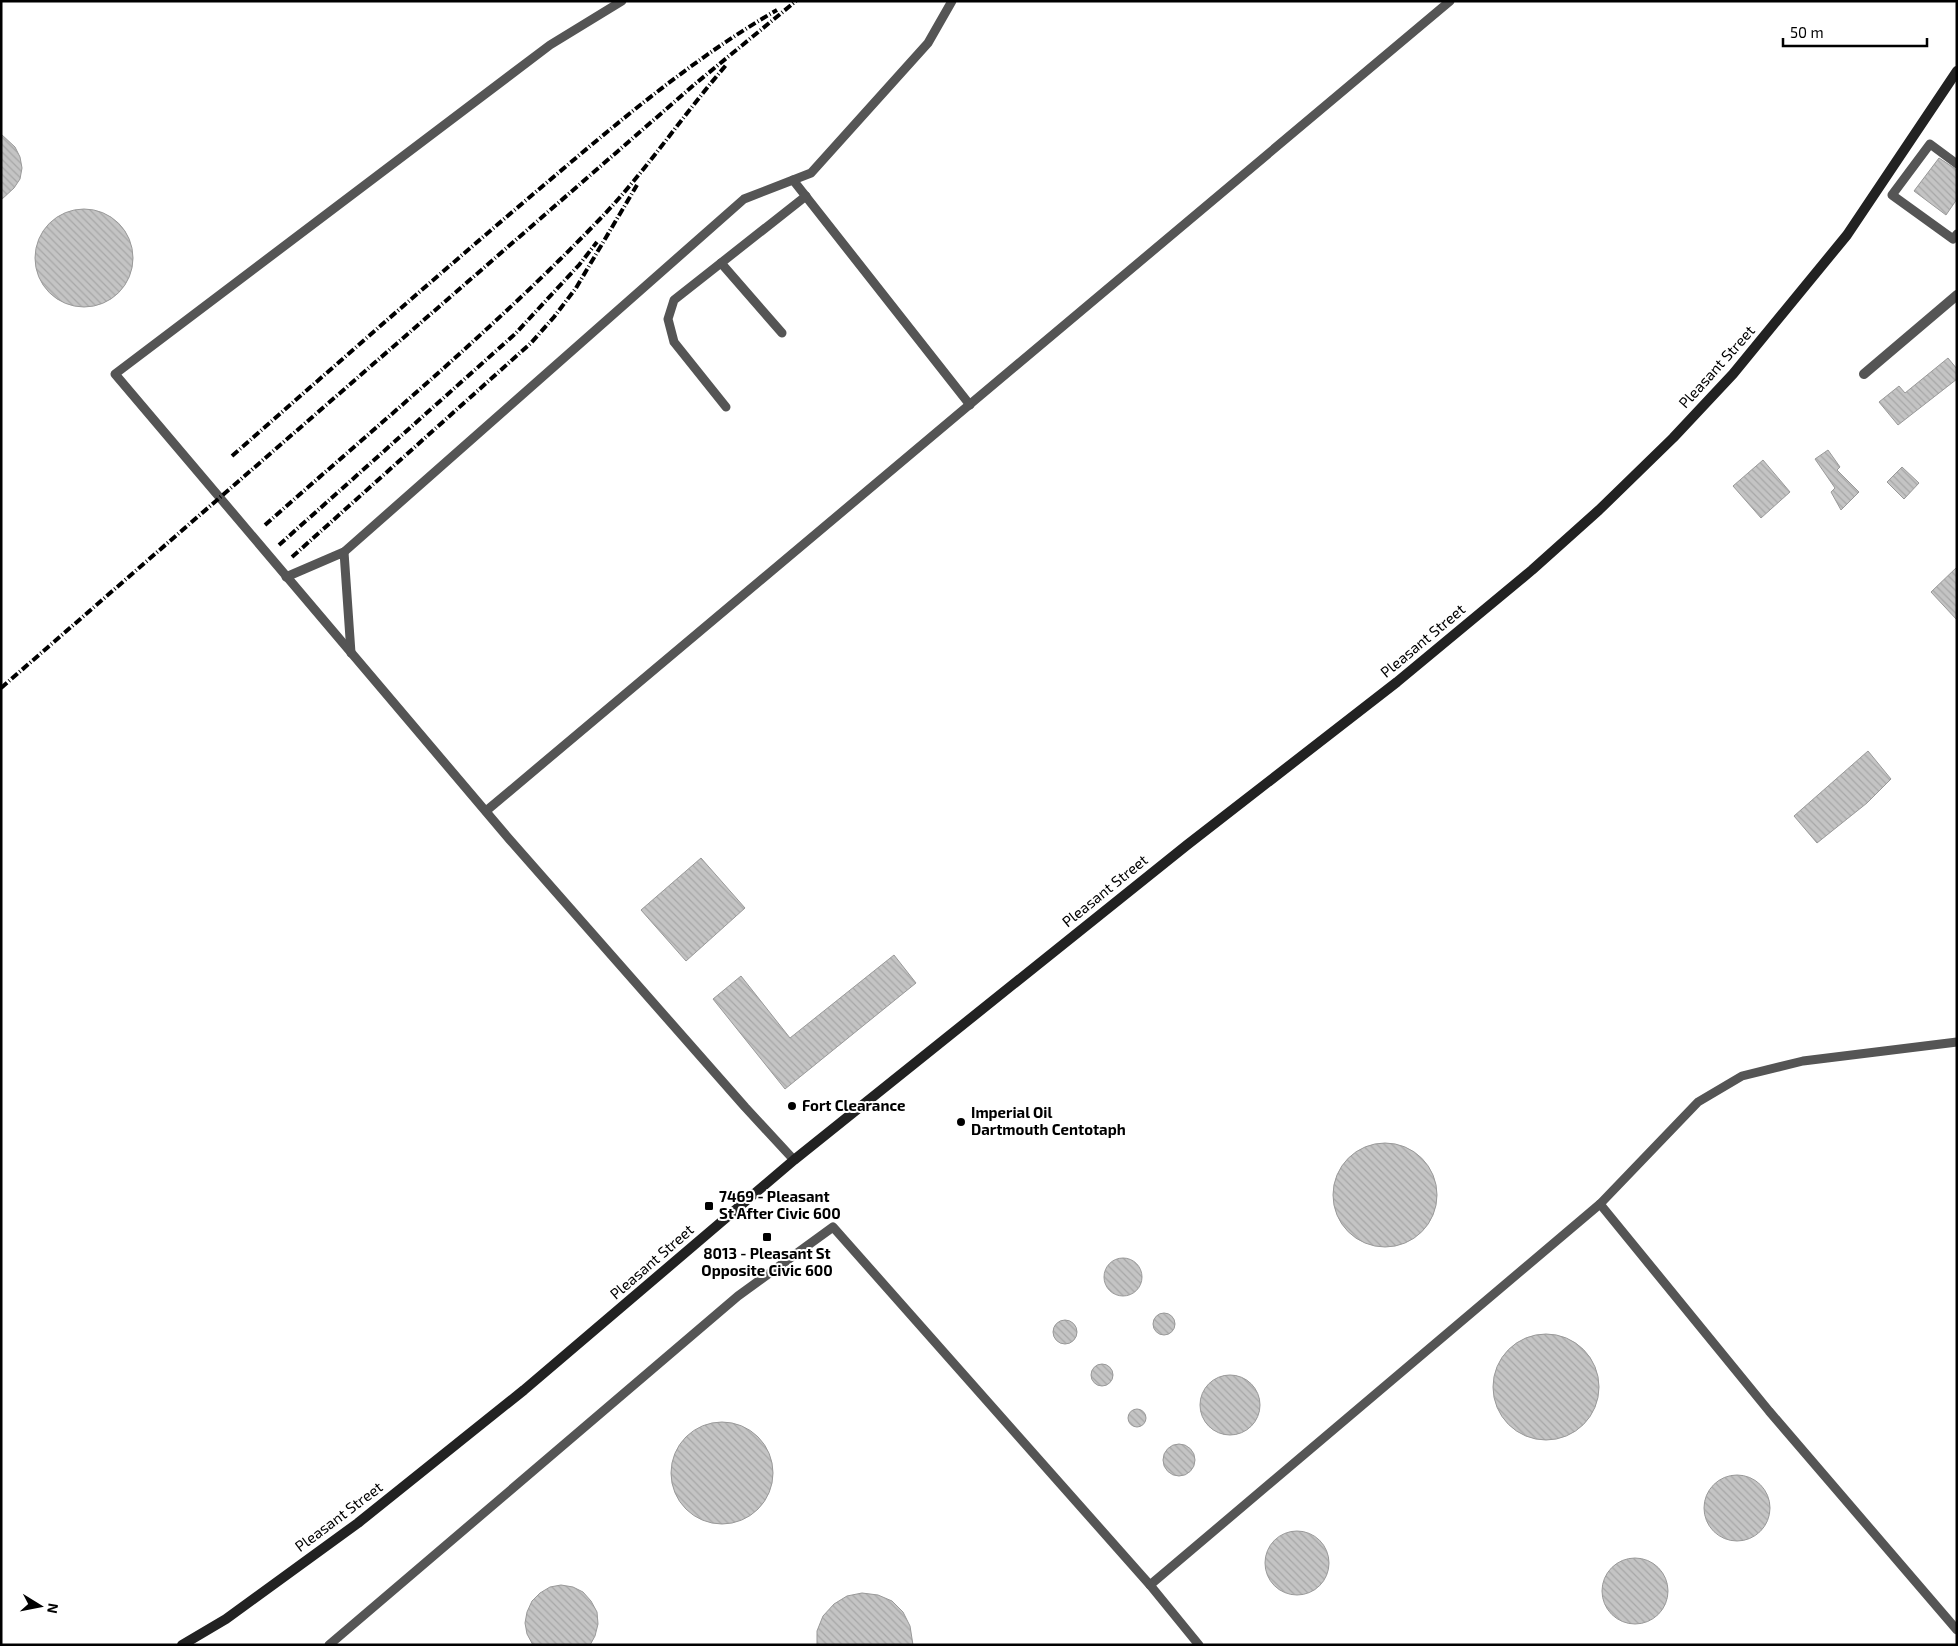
<svg xmlns="http://www.w3.org/2000/svg" width="1958" height="1646" font-family="'Exo 2',sans-serif">
<style>
.building{fill:url(#building-back-hatch);stroke:#999}
.lines{fill:none;stroke-linecap:round;stroke-linejoin:round}
.lane{stroke:#555;stroke-width:9}
.street{stroke:#555;stroke-width:10}
.secondary{stroke:#222;stroke-width:10}
.rail{stroke:#000;stroke-width:4;stroke-dasharray:8 2.5 1 2.5;stroke-linecap:butt}
.poi-dot{fill:#000;stroke:#fff;stroke-width:2}
.labels{text-anchor:middle;stroke-width:4;stroke-linejoin:round;paint-order:stroke}
.street-label{font-size:15px;fill:#000;stroke:#fff}
.poi-label{font-size:15px;font-weight:bold;fill:#000;stroke:#fff;text-anchor:start}
</style>
<defs>
<pattern id="building-back-hatch" width="6" height="6" patternUnits="userSpaceOnUse" patternTransform="scale(1.25)"><rect width="6" height="6" fill="#c4c4c4"/><path d="M-1 5l2 2M0 0l6 6M5-1l2 2" fill="none" stroke="#a7a7a7"/></pattern>
</defs>
<rect width="100%" height="100%" fill="#fff"/>
<!-- building -->
<g class="building">
<polygon points="1,134 15,147 20,157 22,168 20,179 14,188 1,200"/>
<polygon points="1939,158 1957,170 1957,199 1946,215 1914,191"/>
<circle cx="84" cy="258" r="49"/>
<polygon points="1948,358 1957,369 1957,379 1898,425 1879,402 1899,386 1905,393"/>
<polygon points="1828,450 1840,467 1837,470 1859,492 1841,510 1831,492 1835,488 1815,459"/>
<polygon points="1763,460 1790,492 1761,518 1733,486"/>
<polygon points="1902,467 1919,483 1904,499 1887,482"/>
<polygon points="1957,567 1957,620 1931,592"/>
<polygon points="1868,751 1891,779 1867,803 1817,843 1794,816"/>
<polygon points="701,858 745,908 686,961 641,910"/>
<polygon points="894,955 916,983 785,1089 713,999 741,976 790,1038"/>
<circle cx="1385" cy="1195" r="52"/>
<circle cx="1123" cy="1277" r="19"/>
<circle cx="1164" cy="1324" r="11"/>
<circle cx="1065" cy="1332" r="12"/>
<circle cx="1546" cy="1387" r="53"/>
<circle cx="1102" cy="1375" r="11"/>
<circle cx="1230" cy="1405" r="30"/>
<circle cx="1137" cy="1418" r="9"/>
<circle cx="722" cy="1473" r="51"/>
<circle cx="1179" cy="1460" r="16"/>
<circle cx="1737" cy="1508" r="33"/>
<circle cx="1297" cy="1563" r="32"/>
<circle cx="1635" cy="1591" r="33"/>
<polygon points="561,1585 573,1587 583,1592 591,1601 597,1612 598,1624 595,1636 590,1645 533,1645 527,1634 525,1623 527,1612 532,1601 540,1593 550,1587"/>
<polygon points="862,1593 878,1595 892,1601 903,1612 910,1626 913,1645 817,1645 817,1631 823,1616 834,1604 847,1596"/>
</g>
<g class="lines">
<!-- lane -->
<g class="lane">
<polyline points="622,1 550,45 115,374 510,840 745,1107 794,1160"/>
<polyline points="1957,164 1930,144 1892,195 1953,239 1957,234"/>
<polyline points="793,180 970,405"/>
<polyline points="721,263 782,333"/>
<polyline points="726,407 674,342 668,319 674,300 806,196"/>
<polyline points="344,552 744,199 811,173 928,43 952,1"/>
<polyline points="286,577 344,552 351,653"/>
<polyline points="486,811 1450,1"/>
<polyline points="1600,1204 1769,1411 1957,1630"/>
<polyline points="1150,1585 1600,1204 1698,1102 1742,1076 1803,1061 1957,1042"/>
<polyline points="329,1645 738,1296 833,1227 1150,1585 1199,1645"/>
</g>
<!-- street -->
<polyline class="street" points="1864,374 1957,295"/>
<!-- secondary -->
<polyline class="secondary" points="182,1645 226,1619 358,1523 524,1390 794,1160 1187,845 1397,682 1532,570 1599,510 1673,438 1733,374 1847,235 1957,71"/>
<!-- rail -->
<g class="rail">
<path d="M232,456C331,369 430,282 531,196C609,130 687,62 777,10"/>
<path d="M265,525C378,425 495,328 600,219C646,171 683,115 727,64"/>
<polyline points="279,545 515,334 579,265 597,242"/>
<polyline points="292,557 531,343 554,317 576,288 637,185"/>
<polyline points="1,688 695,84 796,1"/>
</g>
</g>
<!-- markers -->
<g class="poi-dot">
<circle cx="792" cy="1106" r="5"/>
<circle cx="961" cy="1122" r="5"/>
<rect x="704" y="1201" width="10" height="10" rx="2.5"/>
<rect x="762" y="1232" width="10" height="10" rx="2.5"/>
</g>
<g class="labels">
<!-- street labels -->
<g class="street-label">
<text transform="translate(1717 367) rotate(-48)" y="5">Pleasant Street</text>
<text transform="translate(1423 641) rotate(-40)" y="5">Pleasant Street</text>
<text transform="translate(1105 891) rotate(-39)" y="5">Pleasant Street</text>
<text transform="translate(652 1262) rotate(-41)" y="5">Pleasant Street</text>
<text transform="translate(339 1517) rotate(-37)" y="5">Pleasant Street</text>
</g>
<!-- poi labels -->
<g class="poi-label">
<text x="802" y="1111">Fort Clearance</text>
<text x="971" y="1118">Imperial Oil<tspan x="971" dy="17">Dartmouth Centotaph</tspan></text>
<text x="719" y="1202">7469 - Pleasant<tspan x="719" dy="17">St After Civic 600</tspan></text>
<text x="767" y="1259" text-anchor="middle">8013 - Pleasant St<tspan x="767" dy="17">Opposite Civic 600</tspan></text>
</g>
</g>
<!-- border -->
<rect width="1958" height="1646" fill="none" stroke="#000000" stroke-width="5"/>
<!-- north arrow -->
<g transform="translate(40 1606) rotate(100)" stroke="#ffffff" stroke-width="4" paint-order="stroke">
<path d="M0-4L9 19L0 12L-9 19Z" fill="#000000"/>
<text y="-8" font-size="14" font-weight="bold" text-anchor="middle" fill="#000000">N</text>
</g>
<!-- scale -->
<path d="M1783 38v8h144v-8" fill="none" stroke="#000000" stroke-width="2.5"/>
<text x="1790" y="38" font-size="15" fill="#000000" stroke="#ffffff" stroke-width="4" paint-order="stroke">50 m</text>
</svg>
